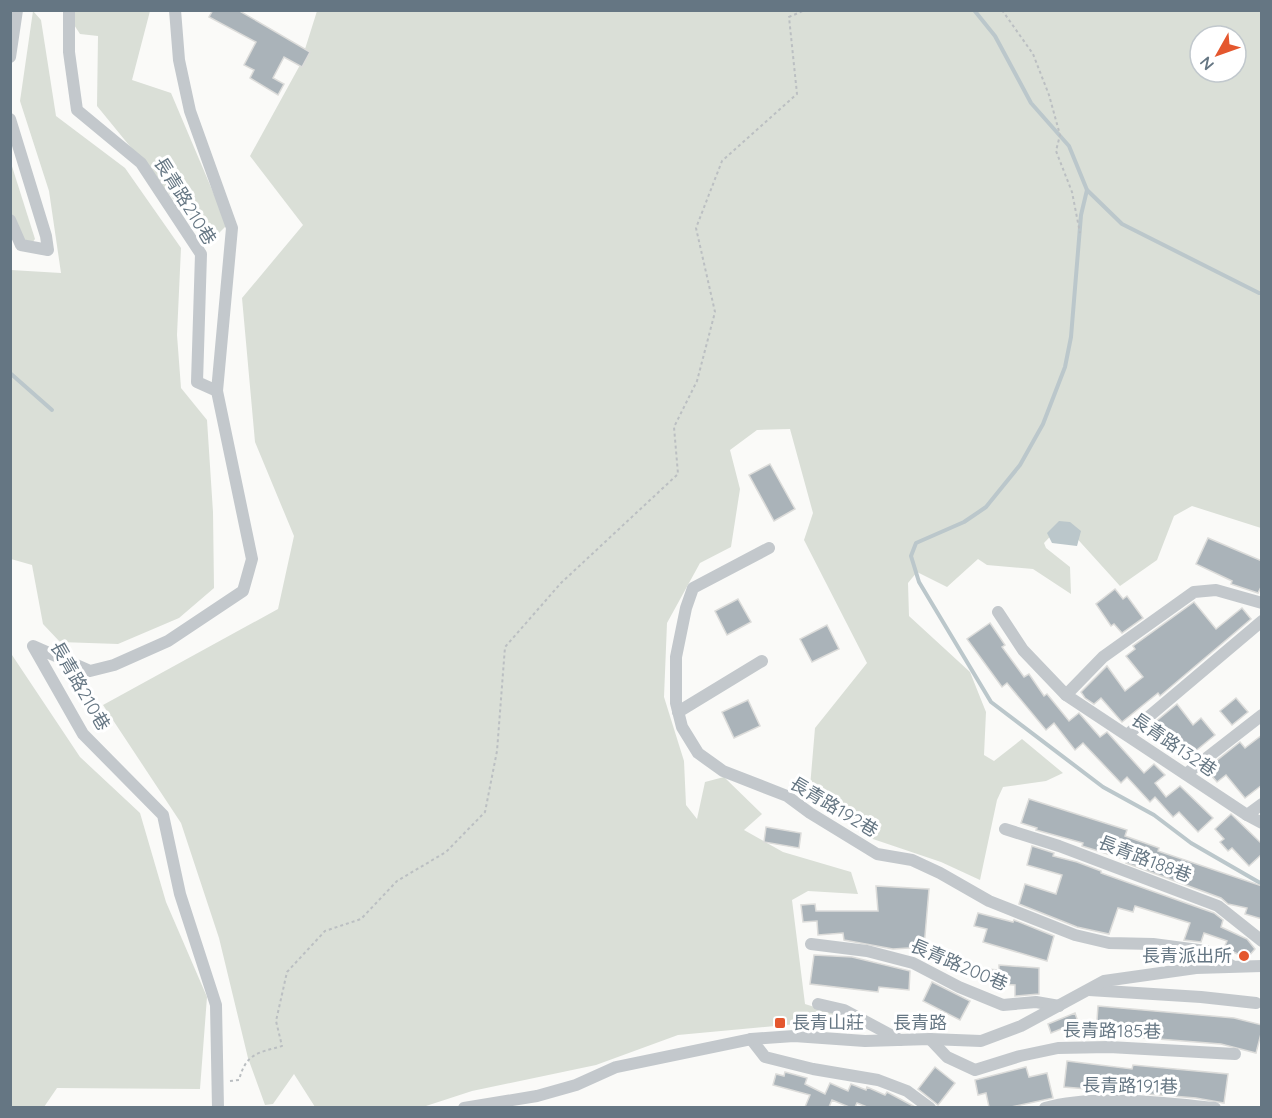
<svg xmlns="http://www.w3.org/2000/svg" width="1272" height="1118" font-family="Quicksand,'Noto Sans TC',sans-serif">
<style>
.green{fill:#dadfd7;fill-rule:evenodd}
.water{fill:#bbc7cb}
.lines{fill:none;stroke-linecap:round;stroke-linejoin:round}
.stream{stroke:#bbc7cb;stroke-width:4}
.building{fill:#aab3b9;stroke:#dcdcda;stroke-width:1.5}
.path{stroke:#bbbfc2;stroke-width:2;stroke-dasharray:3 3;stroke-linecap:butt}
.minor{stroke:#c3c8cc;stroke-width:12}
.poi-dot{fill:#e4572e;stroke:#fff;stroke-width:2}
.labels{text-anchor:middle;stroke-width:6;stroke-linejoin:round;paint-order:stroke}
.street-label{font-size:18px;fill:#657683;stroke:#fff}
.poi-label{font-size:18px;fill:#657683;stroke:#fff;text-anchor:end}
</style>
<rect width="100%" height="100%" fill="#fafaf8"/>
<!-- green -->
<g class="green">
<polygon points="33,11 41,20 56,116 125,168 181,248 177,335 181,388 207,420 213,512 214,588 179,618 118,644 60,642 43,624 32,565 11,559 11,270 61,273 49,191 20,101"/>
<polygon points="65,11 150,11 132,80 171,93 227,225 209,243 97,106 98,36 80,34"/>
<path d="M317,11H1261V528L1192,506L1174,516L1157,560L1120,586L1063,523L1044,543L1046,548L1070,567L1071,594L1033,569L987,565L978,559L947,587L917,572L908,583L909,616L970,672L986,712L984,755L994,761L1022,739L1063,773L1046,781L1003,787L997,800L980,880L941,862L867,837L810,787L815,728L867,663L804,540L813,513L790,429L757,430L730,450L740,489L731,547L700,563L667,623L664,697L684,761L686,805L697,819L705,782L724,777L762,814L744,830L783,852L851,872L858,894L808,891L792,900L805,1004L830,1012L866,1031L828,1021L678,1035L596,1065L472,1091L426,1106L315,1107L294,1074L273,1104L265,1105L248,1058L219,938L181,823L103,705L278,609L294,536L255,442L242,298L303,225L250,156L300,65ZM1200,36H1236V72H1200Z"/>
<polygon points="10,160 35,239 26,251 11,220"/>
<polygon points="10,652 80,757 140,813 166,902 207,997 200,1089 57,1088 44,1107 11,1107"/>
</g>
<!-- water -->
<polygon class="water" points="1059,521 1070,522 1081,531 1077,546 1052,543 1047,533"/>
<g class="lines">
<!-- stream -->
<g class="stream">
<polyline points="974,10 995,36 1031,103 1069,146 1087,190 1081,215 1071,337 1065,367 1043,424 1020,465 986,507 964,522 916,543 911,556 919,582 991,702 1103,787 1154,815 1191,843 1262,884"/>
<polyline points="1087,190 1122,224 1259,293"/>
<polyline points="10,373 52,410"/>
</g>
</g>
<!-- building -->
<g class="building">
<polygon points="213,10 238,10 310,52 302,67 284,57 273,78 284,84 278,95 250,78 254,70 244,65 256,42 209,17"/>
<polygon points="770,464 795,509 774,521 749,475"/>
<polygon points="1208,538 1262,561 1262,585 1258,593 1231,584 1232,581 1196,564"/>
<polygon points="1115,589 1123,599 1127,596 1143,618 1122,633 1114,624 1111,626 1096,604"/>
<polygon points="738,599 751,622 727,635 715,611"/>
<polygon points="1194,602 1216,629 1242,608 1251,619 1160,696 1158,693 1122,722 1101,698 1094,704 1085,698 1081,692 1107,666 1125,691 1143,677 1126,656 1135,649 1133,646"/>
<polygon points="990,623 1005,645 1002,647 1024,677 1029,674 1044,696 1047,694 1069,721 1079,713 1100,737 1107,732 1144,773 1154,764 1165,775 1155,783 1166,797 1180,786 1213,818 1198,832 1179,812 1173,817 1155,797 1150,802 1127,777 1121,783 1083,743 1075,750 1054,723 1046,730 1007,683 1002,687 967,639"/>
<polygon points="827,625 839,649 812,662 800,639"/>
<polygon points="1236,698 1248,712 1232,725 1220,711"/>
<polygon points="748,700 760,726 734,738 722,712"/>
<polygon points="1177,704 1193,725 1201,718 1215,735 1187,758 1170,737 1162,743 1149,727"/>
<polygon points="1262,735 1262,785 1245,798 1226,775 1217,782 1206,769 1240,742 1245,748"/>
<polygon points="1029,799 1127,830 1125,836 1159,848 1158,851 1262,886 1262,919 1245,914 1247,908 1228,904 1221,898 1126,863 1127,860 1082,846 1083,843 1036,830 1037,828 1021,823"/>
<polygon points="1231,814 1262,844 1262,854 1249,866 1232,848 1228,851 1220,842 1224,839 1215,829"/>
<polygon points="766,827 801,833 799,848 764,842"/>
<polygon points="1032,846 1054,853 1053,856 1077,862 1101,871 1101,873 1214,913 1223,920 1221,927 1247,939 1255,949 1247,958 1224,948 1227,941 1204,933 1201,942 1184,940 1190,923 1135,906 1133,912 1118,908 1109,934 1077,927 1019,904 1025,884 1056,894 1062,875 1027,865"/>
<polygon points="876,886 929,889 924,947 893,949 844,940 843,933 818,935 817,921 803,922 801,905 815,904 816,911 878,911"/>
<polygon points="978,913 1013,922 1014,920 1054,936 1047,961 983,942 987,929 974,926"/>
<polygon points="814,955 852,957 910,971 909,990 879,987 878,992 810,984"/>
<polygon points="999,965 1039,968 1039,994 1015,996 1015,985 985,983 986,969 999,970"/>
<polygon points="932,982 970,1001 960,1020 923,1001"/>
<polygon points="1098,1006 1234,1018 1262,1025 1262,1030 1256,1053 1221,1044 1096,1034"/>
<polygon points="1075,1013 1078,1022 1051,1033 1048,1024"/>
<polygon points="1067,1061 1132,1069 1133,1065 1228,1074 1224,1103 1196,1098 1064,1087"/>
<polygon points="935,1067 955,1083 938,1105 918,1089"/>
<polygon points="1026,1067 1029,1077 1047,1073 1053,1098 1011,1107 989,1107 986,1093 978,1095 975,1080"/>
<polygon points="785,1072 807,1078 805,1084 825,1094 830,1083 848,1091 851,1084 866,1090 867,1087 885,1095 887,1092 915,1107 867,1107 857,1103 855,1107 849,1107 832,1100 829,1107 805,1107 810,1095 773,1085 776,1074 784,1076"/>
</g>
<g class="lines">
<!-- path -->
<g class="path">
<polyline points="1002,10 1033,54 1049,95 1060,135 1056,151 1072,192 1080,233"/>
<path d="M230,1081L239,1080C246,1053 258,1053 282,1046L276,1021L287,972L325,931L361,919L397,881L446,852L485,812L497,751L505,647L561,583L678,474L674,427L697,381L715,312L696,228L722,161L797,94L789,17L805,10"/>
</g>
<!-- minor -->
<g class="minor">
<polyline points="69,10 69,52 77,110 141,163 201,254 197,382 217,391 252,559 243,591 168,641 114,665 90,671 33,646 83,734 163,815 180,894 216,1005 218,1108"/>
<polyline points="175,10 179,60 190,111 232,228 217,391"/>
<polyline points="10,57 17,10"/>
<polyline points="10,119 46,236 48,250 21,245 10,220"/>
<polyline points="769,548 693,588 686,608 676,657 676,703 682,727 698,753 723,771 787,796 810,813 877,854 912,860 940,873 989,901 1075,935 1109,943 1153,944 1206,951 1232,966"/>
<polyline points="1262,603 1216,590 1194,592 1103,657 1066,695 1247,815 1262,804"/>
<polyline points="998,612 1023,650 1066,695"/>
<polyline points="678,712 762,661"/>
<polyline points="1127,735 1262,621"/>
<polyline points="1186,774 1262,715"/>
<polyline points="1247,815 1262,823"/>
<polyline points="1005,829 1059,846 1218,906 1262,941"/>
<polyline points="811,944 867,951 913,963 959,987 1003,1005 1036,1002 1059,1006"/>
<polyline points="1089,990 1201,997 1256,1003"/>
<polyline points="818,1004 844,1010 900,1040"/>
<polyline points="751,1039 765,1057 813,1069 878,1080 907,1091 930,1108"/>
<polyline points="930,1039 947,1057 975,1070 1020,1056 1058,1048 1109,1047 1235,1054"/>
<polyline points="464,1108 537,1096 576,1085 616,1067 751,1039 794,1036 865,1041 930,1039 981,1041 1021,1026 1104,981 1196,968 1262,966"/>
<path d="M1045,1108C1095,1094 1163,1103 1215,1108"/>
</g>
</g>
<!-- markers -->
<g class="poi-dot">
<circle cx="1244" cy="956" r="6"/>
<rect x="774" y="1017" width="12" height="12" rx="3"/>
</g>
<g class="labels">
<!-- street labels -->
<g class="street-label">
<text transform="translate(185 201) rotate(58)" y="6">長青路210巷</text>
<text transform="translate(80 686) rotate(60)" y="6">長青路210巷</text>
<text transform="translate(1174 745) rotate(34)" y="6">長青路132巷</text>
<text transform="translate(834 807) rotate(31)" y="6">長青路192巷</text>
<text transform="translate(1145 859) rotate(21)" y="6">長青路188巷</text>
<text transform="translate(959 965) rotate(23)" y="6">長青路200巷</text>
<text x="920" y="1029">長青路</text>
<text transform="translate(1112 1031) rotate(1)" y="6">長青路185巷</text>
<text transform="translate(1130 1086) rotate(1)" y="6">長青路191巷</text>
</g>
<!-- poi labels -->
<g class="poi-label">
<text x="1232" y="962">長青派出所</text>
<text x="792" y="1029" text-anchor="start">長青山莊</text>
</g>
</g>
<!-- border -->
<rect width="1272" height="1118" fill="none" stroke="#657683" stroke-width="24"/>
<!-- north arrow -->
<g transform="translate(1218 54) rotate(230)"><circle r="28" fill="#ffffff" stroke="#c1c8cd" stroke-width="1.5"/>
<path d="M0-4.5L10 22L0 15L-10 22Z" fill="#e4572e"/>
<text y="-9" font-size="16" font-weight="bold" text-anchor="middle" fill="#657683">N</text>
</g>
</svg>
